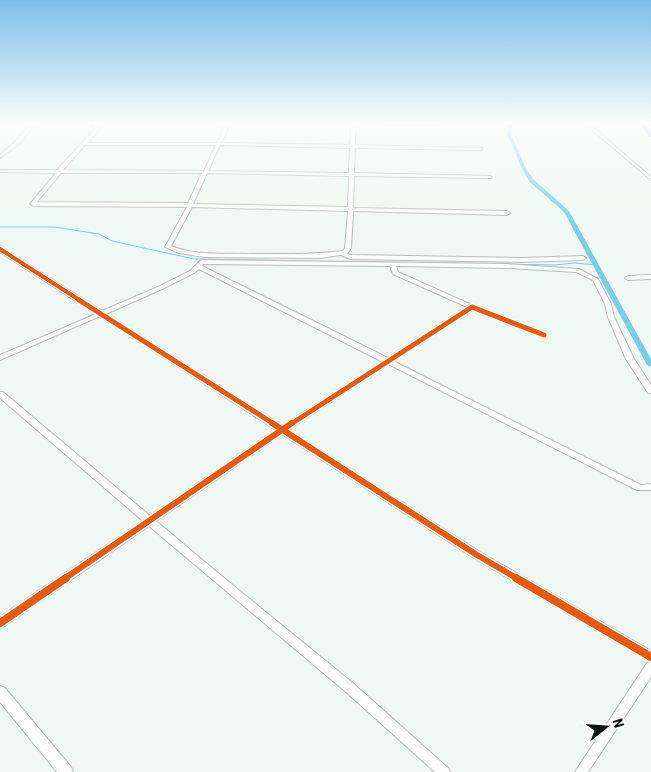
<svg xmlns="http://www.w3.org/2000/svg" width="651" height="772" font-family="'Roboto Condensed',sans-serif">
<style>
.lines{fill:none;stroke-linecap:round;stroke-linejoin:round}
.stream{stroke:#79cee7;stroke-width:1}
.canal{fill:#79cee7;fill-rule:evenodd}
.minor-casing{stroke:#b7bebb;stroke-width:2}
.tertiary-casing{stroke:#b7bebb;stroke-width:2}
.minor{fill:#fdfefd;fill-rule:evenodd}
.tertiary{fill:#fdfefd;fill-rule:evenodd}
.cycleway-far3-casing{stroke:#fff;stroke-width:6}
.cycleway-far2-casing{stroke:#fff;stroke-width:8}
.cycleway-far1-casing{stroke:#fff;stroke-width:9}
.cycleway-casing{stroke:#fff;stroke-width:11}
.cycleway-far3{stroke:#e8590c;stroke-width:4}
.cycleway-far2{stroke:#e8590c;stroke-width:5}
.cycleway-far1{stroke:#e8590c;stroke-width:6}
.cycleway{stroke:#e8590c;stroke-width:8}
</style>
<rect width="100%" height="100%" fill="#eff8f4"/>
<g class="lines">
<!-- stream -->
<polyline class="stream" points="0,227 54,227 99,234 112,241 194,259 555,265 574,263 597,265"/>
<!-- canal -->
<g class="canal">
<polygon points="508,123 512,123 511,134 526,169 534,180 569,211 651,359 651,367 647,365 564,212 530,182 522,169 507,134"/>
<polygon points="640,123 644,123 651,133 651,137 649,137"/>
</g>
<defs>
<g id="minor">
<path d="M228,123L230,124L221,143L350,145L351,131L354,123H358L355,131V145L482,148V149L480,150L355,148L354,173L490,176L492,177L490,178L354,176L353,208L507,211L510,213L507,215L353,211L351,248L347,254L351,255L523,258L583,256L586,258L583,260L523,262L350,259L341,255L319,258L204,257L179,253L165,247L187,207L33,206L30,204L31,203L56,173L0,172V170H57L95,129H96L91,126L93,125L100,128L88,143H217L226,124ZM85,145H216L204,171L63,170ZM220,145L350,148L349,173L208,171ZM61,173H202L188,203L37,202ZM207,173L349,176L348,207L193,204ZM192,207L348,211L345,248L343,251C312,255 282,254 251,254C224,253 196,256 171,246Z"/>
<polygon points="385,123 440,123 438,124 387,124"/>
<polygon points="584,123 588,123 651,177 651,180"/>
<polygon points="30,125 33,126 21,142 0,158 0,155 17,140"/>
<path d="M0,247L102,311L158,287L190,271L200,261L202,260L506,264L579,269L598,279L611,304L614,317L634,359L651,385V393H648L626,359L608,317L605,304L593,280L576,272L506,268L396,266L398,272L474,306L546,334L547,335L546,336H542L473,309L393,361L641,485L651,484V490H637L388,364L288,430L480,552L651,651V662L474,558L282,434L156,521L224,578L354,684L448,768L450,772H435L346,692L149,526L4,626L0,627V617L143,521L0,398V392H3L150,516L276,430L100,316L0,360V355L96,314L0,252ZM203,264L390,266L393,274L467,307L388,358L202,266ZM199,269L383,362L282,426L106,314L162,289L194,273Z"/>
<polygon points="651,275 651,279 628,280 625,278 628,276"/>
<polygon points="651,662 651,677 588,772 575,772 647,663"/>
</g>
<polygon id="tertiary" points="0,686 5,688 71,767 73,772 57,772 0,702"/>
</defs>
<!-- minor casing -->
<use href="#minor" class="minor-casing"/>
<!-- tertiary casing -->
<use href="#tertiary" class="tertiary-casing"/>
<!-- minor -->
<use href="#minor" class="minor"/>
<!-- tertiary -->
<use href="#tertiary" class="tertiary"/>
<defs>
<polyline id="cycleway-far3" points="0,249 81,301"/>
<g id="cycleway-far2">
<polyline points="79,300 274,424"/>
<polyline points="291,424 472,307 544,335"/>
</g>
<g id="cycleway-far1">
<polyline points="272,423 477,555 518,579"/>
<polyline points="64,579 292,423"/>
</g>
<g id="cycleway">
<polyline points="516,578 651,657"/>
<polyline points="0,623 66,578"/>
</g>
</defs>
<!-- cycleway-far3 casing -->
<use href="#cycleway-far3" class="cycleway-far3-casing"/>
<!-- cycleway-far2 casing -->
<use href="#cycleway-far2" class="cycleway-far2-casing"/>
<!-- cycleway-far1 casing -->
<use href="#cycleway-far1" class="cycleway-far1-casing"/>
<!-- cycleway casing -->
<use href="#cycleway" class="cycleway-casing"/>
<!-- cycleway-far3 -->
<use href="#cycleway-far3" class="cycleway-far3"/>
<!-- cycleway-far2 -->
<use href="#cycleway-far2" class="cycleway-far2"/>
<!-- cycleway-far1 -->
<use href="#cycleway-far1" class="cycleway-far1"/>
<!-- cycleway -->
<use href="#cycleway" class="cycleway"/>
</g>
<!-- sky -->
<linearGradient id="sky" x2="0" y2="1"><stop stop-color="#7bbee8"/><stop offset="0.53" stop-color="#f8fcfa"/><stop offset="1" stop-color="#f8fcfa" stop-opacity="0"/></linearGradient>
<rect width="651" height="231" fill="url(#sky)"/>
<!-- north arrow -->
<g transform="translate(606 727) rotate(73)" stroke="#ffffff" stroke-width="4" paint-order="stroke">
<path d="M0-4L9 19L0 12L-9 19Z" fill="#0f1412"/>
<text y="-8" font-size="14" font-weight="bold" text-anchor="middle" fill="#0f1412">N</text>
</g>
</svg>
